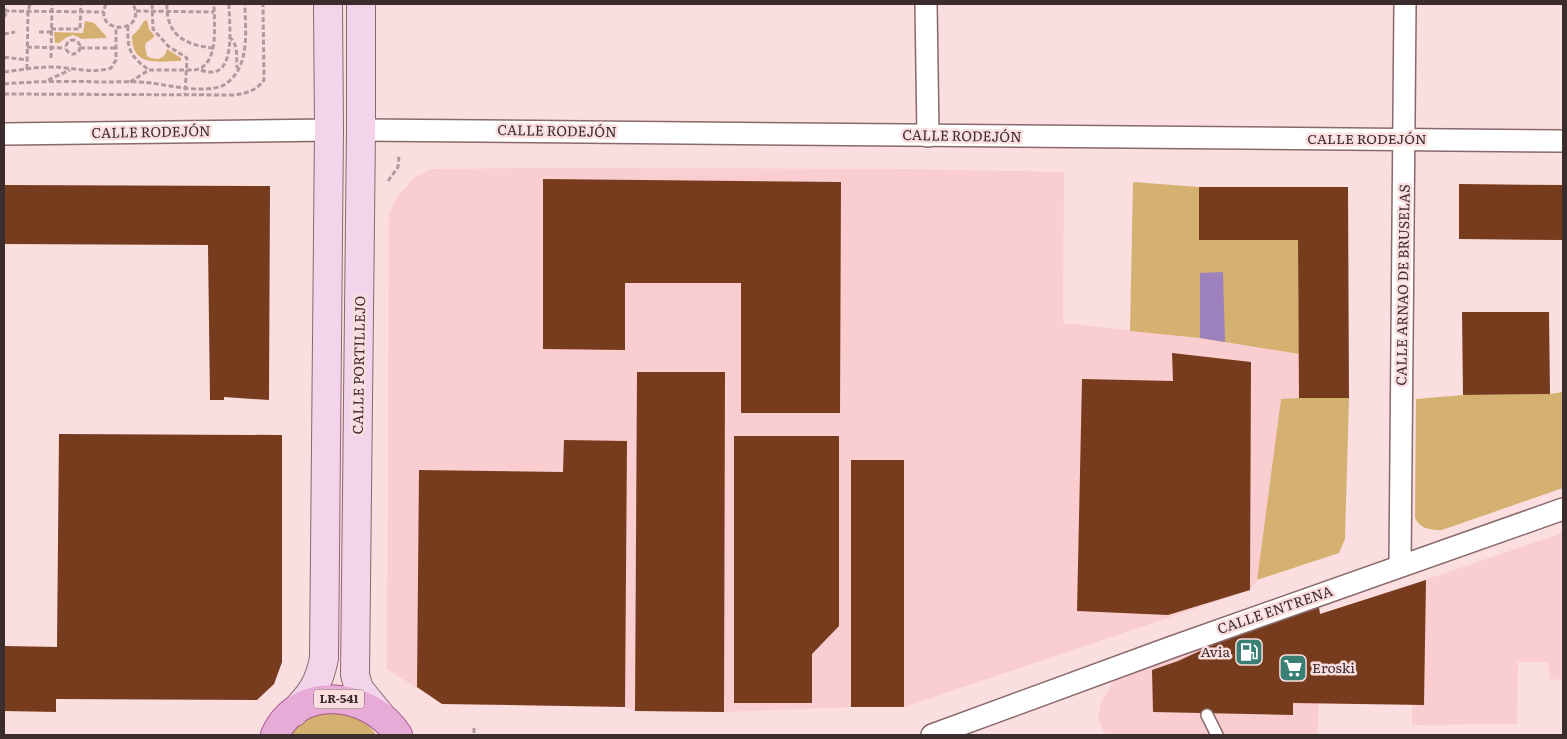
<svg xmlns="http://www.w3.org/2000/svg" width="1567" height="739" font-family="Literata,serif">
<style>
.built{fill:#facdd0}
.green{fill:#d4b171}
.water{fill:#9c81bd}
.building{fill:#763c1d}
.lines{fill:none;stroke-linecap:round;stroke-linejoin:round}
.service-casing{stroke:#89696b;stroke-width:14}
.minor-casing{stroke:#89696b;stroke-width:24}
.secondary-casing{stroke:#89696b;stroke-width:30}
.primary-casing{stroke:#a2598a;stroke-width:30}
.path{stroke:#b19a9b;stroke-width:3;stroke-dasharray:5 2.5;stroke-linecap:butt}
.service{stroke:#fff;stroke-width:11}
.minor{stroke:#fff;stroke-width:21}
.secondary{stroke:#f4d4eb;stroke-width:28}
.primary{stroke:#e8aad6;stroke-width:28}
.labels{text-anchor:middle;stroke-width:5;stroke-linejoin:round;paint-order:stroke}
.shield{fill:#fbdedf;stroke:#756263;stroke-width:1}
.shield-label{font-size:12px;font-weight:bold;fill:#3b2d2e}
.street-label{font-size:14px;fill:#3b2d2e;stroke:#fbdedf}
.poi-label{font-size:14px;fill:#3b2d2e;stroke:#fbdedf;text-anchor:end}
</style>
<rect width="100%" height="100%" fill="#fbdedf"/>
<!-- built -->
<g class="built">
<polygon points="534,168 906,169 1064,172 1063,323 1200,338 1299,354 1299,398 1281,399 1257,580 1250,590 904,707 851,707 724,712 635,711 625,707 442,704 387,669 389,214 397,197 415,177 432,169"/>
<polygon points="1563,533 1563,680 1550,679 1548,662 1518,662 1517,724 1412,725 1415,583"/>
<polygon points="1319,607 1318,735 1105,735 1098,716 1101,703 1119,672"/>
</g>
<!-- green -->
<g class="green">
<path d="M147,20L149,29L154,35V37L146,43L145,46L147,56C156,61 165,60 167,49L181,58V61C159,61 132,68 132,36L139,29L144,21Z"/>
<polygon points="85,21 94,23 106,36 106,38 82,39 73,35 67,37 59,43 55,43 54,32 83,33"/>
<polygon points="1133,182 1199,187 1298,240 1299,354 1200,338 1130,331"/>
<path d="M1563,392V488L1442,530C1431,530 1420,529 1415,518L1416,399L1463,395L1550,394Z"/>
<polygon points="1299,398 1349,398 1345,539 1339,553 1257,580 1281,399"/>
<path d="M323,712C345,712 364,716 376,735H289C297,722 309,717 323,712Z"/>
</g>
<!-- water -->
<polygon class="water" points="1223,272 1225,342 1200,338 1200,273"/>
<!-- building -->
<g class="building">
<polygon points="543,179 841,182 840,413 741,413 741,283 625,283 625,350 543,349"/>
<polygon points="1459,184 1563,185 1563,240 1459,239"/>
<polygon points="4,185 270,186 269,400 224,397 224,400 210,400 208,245 4,244"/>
<polygon points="1199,187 1348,187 1349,398 1299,398 1298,240 1199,240"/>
<polygon points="1462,312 1549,312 1550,394 1463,395"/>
<polygon points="1172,353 1251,362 1250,590 1168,615 1077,611 1082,379 1173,381"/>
<polygon points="637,372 725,372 724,712 635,711"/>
<polygon points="59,434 282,435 282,662 274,684 257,700 56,699 56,712 4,711 4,646 57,647"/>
<polygon points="734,436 839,436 839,626 812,654 812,703 734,703"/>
<polygon points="564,440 627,441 625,707 442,704 417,687 419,470 563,472"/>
<rect x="851" y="460" width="53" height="247"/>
<polygon points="1426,580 1424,705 1293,703 1293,715 1153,712 1152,670 1178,661 1241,632 1319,607 1320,614"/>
</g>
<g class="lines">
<defs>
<polyline id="service" points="1207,715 1217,735"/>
<g id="minor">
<polyline points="926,4 928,136"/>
<polyline points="361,130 1563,141"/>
<polyline points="4,134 329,130"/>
<polyline points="1400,566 1405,4"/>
<polyline points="932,735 1172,647 1563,509"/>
</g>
<g id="secondary">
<polyline points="361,4 361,130 355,675 359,689 382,717"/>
<path d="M294,712C312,693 319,684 324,658L329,130L328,4"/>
</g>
<path id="primary" d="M275,735C298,683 371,692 398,735"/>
</defs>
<!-- service casing -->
<use href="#service" class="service-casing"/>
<!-- minor casing -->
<use href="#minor" class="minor-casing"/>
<!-- secondary casing -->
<use href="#secondary" class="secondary-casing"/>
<!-- primary casing -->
<use href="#primary" class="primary-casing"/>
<!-- path -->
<g class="path">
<path d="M106,4C92,35 148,35 133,4"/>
<polyline points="152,4 153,29 168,46 187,58 185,94"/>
<path d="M167,4C166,35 185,45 213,48"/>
<polyline points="4,9 8,11 4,17"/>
<polyline points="4,11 104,12"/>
<polyline points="136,11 214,12"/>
<path d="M128,26C127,50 130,56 149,70"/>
<polyline points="51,29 80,29 81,4"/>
<polyline points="39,32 51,32"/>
<polyline points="4,34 15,32"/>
<path d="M229,37C239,44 236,58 237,68"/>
<circle cx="73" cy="47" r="7"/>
<polyline points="27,47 65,48"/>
<polyline points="80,48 115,48"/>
<polyline points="4,57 27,60"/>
<polyline points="51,58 52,4"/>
<polyline points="27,69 28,11 30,4"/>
<path d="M201,70C238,84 229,24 229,4"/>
<path d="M4,72C20,70 35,67 52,67C71,67 92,74 111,68L116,60V28"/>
<polyline points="48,80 70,70"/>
<path d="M130,82L149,70H194C220,67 214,23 214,4"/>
<path d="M4,84C37,81 70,81 103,82C119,82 136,81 152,83C171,86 212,95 227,83C251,64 245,30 245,4"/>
<path d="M4,94L234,95C247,93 256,91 264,80L263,4"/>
<polyline points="388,181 398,167 399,156"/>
<polyline points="474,728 474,735"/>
</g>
<!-- service -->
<use href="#service" class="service"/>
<!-- minor -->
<use href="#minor" class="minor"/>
<!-- secondary -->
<use href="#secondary" class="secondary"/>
<!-- primary -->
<use href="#primary" class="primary"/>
</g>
<!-- icons -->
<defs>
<symbol id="fuel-square" viewBox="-11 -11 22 22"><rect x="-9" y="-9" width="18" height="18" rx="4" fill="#397f75" stroke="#fbdedf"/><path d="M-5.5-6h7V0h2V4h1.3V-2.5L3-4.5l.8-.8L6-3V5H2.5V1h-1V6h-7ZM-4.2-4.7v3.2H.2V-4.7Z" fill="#fff"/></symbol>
<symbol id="supermarket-square" viewBox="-11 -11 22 22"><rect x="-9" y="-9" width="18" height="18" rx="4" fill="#397f75" stroke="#fbdedf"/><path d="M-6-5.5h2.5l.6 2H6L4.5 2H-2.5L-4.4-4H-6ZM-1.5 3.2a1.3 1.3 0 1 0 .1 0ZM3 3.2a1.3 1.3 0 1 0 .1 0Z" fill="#fff"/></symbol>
</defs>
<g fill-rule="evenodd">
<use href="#fuel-square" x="1233" y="636" width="32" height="32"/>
<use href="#supermarket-square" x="1277" y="652" width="32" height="32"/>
</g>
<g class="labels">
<!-- shield labels -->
<rect class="shield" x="314" y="689.5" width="50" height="19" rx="4"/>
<g class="shield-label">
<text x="339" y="703">LR-541</text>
</g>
<!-- street labels -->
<g class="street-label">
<text transform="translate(557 131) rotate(1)" y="5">CALLE RODEJÓN</text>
<text transform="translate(151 132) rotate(-1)" y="5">CALLE RODEJÓN</text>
<text transform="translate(962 136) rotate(1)" y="5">CALLE RODEJÓN</text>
<text x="1367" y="144">CALLE RODEJÓN</text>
<text transform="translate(1403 285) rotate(-89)" y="5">CALLE ARNAO DE BRUSELAS</text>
<text transform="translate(359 365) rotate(-89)" y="5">CALLE PORTILLEJO</text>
<text transform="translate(1275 610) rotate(-19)" y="5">CALLE ENTRENA</text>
</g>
<!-- poi labels -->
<g class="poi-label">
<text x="1230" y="657">Avia</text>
<text x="1312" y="673" text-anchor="start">Eroski</text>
</g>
</g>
<!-- border -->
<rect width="1567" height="739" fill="none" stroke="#3b2d2e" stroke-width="10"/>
</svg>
